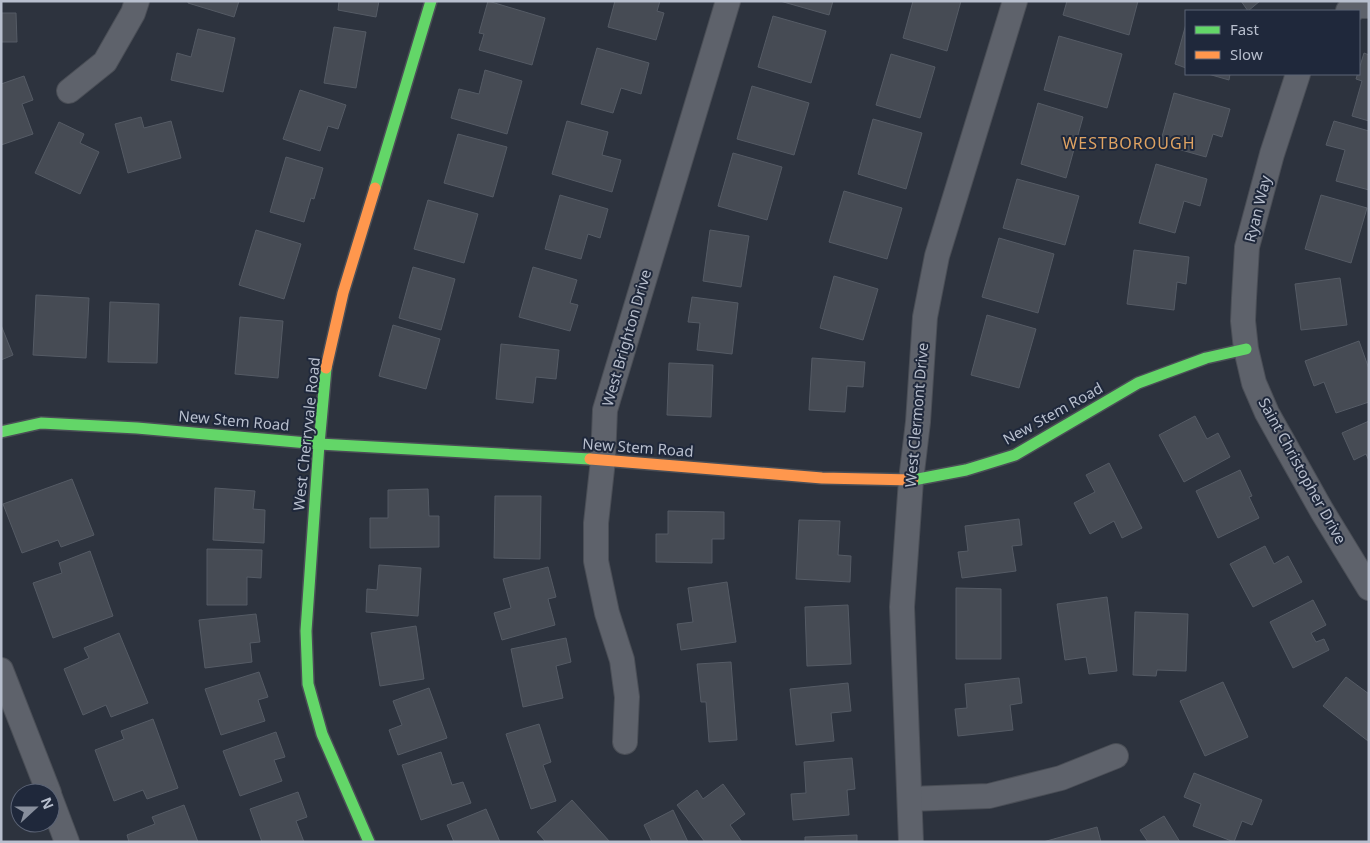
<svg xmlns="http://www.w3.org/2000/svg" width="1370" height="843" font-family="'Noto Sans',sans-serif">
<style>
.building{fill:#464b54;stroke:#555b65}
.lines{fill:none;stroke-linecap:round;stroke-linejoin:round}
.street-casing{stroke:#4a4e56;stroke-width:26}
.fast-casing{stroke:#4a4e56;stroke-width:14}
.slow-casing{stroke:#4a4e56;stroke-width:14}
.street{stroke:#5e626b;stroke-width:24}
.fast{stroke:#63d668;stroke-width:11}
.slow{stroke:#ff974d;stroke-width:11}
.labels{text-anchor:middle;stroke-width:4;stroke-linejoin:round;paint-order:stroke}
.street-label{font-size:15px;fill:#b8bfce;stroke:#1f283b}
.neighbourhood-label{font-size:16px;letter-spacing:1px;fill:#dfa362;stroke:#1f283b}
</style>
<rect width="100%" height="100%" fill="#2d333e"/>
<!-- building -->
<g class="building">
<polygon points="188,1 239,1 234,17 188,3"/>
<polygon points="339,1 379,1 376,17 338,10"/>
<polygon points="488,1 545,18 532,65 479,50 484,34 479,33"/>
<polygon points="615,1 660,1 657,11 664,13 656,40 608,27"/>
<polygon points="780,1 833,1 829,15"/>
<polygon points="913,1 961,1 947,51 903,38"/>
<polygon points="1067,1 1138,1 1129,35 1063,15"/>
<polygon points="1241,1 1260,1 1248,11"/>
<polygon points="1,13 16,13 17,42 1,42"/>
<polygon points="773,16 826,31 811,83 758,67"/>
<polygon points="1186,24 1186,68 1175,64"/>
<polygon points="334,27 366,32 356,88 324,83"/>
<polygon points="198,29 235,38 223,92 171,80 177,53 191,57"/>
<polygon points="1059,36 1122,54 1107,108 1044,90"/>
<polygon points="597,48 649,63 641,94 621,88 613,113 581,104"/>
<polygon points="1364,53 1369,55 1369,121 1352,116 1362,81 1356,79"/>
<polygon points="891,54 935,67 920,118 876,105"/>
<polygon points="485,70 522,81 507,134 451,118 459,89 479,94"/>
<polygon points="1208,74 1230,74 1229,80"/>
<polygon points="24,76 33,100 22,104 33,134 1,145 1,84"/>
<polygon points="752,86 809,103 794,155 737,139"/>
<polygon points="300,90 346,105 338,129 328,126 320,151 283,139"/>
<polygon points="1174,93 1230,109 1222,137 1213,134 1206,157 1160,144"/>
<polygon points="1038,103 1083,117 1066,178 1021,164"/>
<polygon points="141,117 144,128 171,121 181,158 128,173 115,124"/>
<polygon points="873,119 922,133 906,189 858,174"/>
<polygon points="567,121 608,132 602,155 621,160 612,192 552,174"/>
<polygon points="1334,121 1369,131 1369,190 1336,181 1345,150 1326,145"/>
<polygon points="59,122 84,134 80,143 99,152 80,194 35,173"/>
<polygon points="458,134 507,147 493,197 444,183"/>
<polygon points="733,153 782,167 767,220 718,206"/>
<polygon points="286,157 323,168 314,199 311,198 304,222 270,212"/>
<polygon points="1156,164 1207,179 1200,206 1184,201 1175,233 1139,223"/>
<polygon points="1017,179 1079,196 1065,245 1003,228"/>
<polygon points="844,191 902,208 887,259 829,242"/>
<polygon points="560,195 608,209 600,238 588,234 581,259 545,249"/>
<polygon points="1321,195 1367,208 1351,263 1305,249"/>
<polygon points="428,200 478,214 464,263 414,249"/>
<polygon points="256,230 301,244 284,299 239,285"/>
<polygon points="710,230 749,236 741,287 703,281"/>
<polygon points="999,238 1054,254 1038,313 982,297"/>
<polygon points="1134,250 1189,257 1186,284 1177,282 1174,310 1127,304"/>
<polygon points="413,267 455,279 441,330 399,318"/>
<polygon points="533,267 577,280 570,303 578,305 570,331 519,317"/>
<polygon points="834,276 878,289 863,340 820,328"/>
<polygon points="1340,278 1347,325 1301,330 1295,284"/>
<polygon points="36,295 89,298 86,358 33,355"/>
<polygon points="692,297 738,303 732,354 697,350 700,323 688,322"/>
<polygon points="110,302 159,304 157,363 108,362"/>
<polygon points="987,315 1036,329 1019,388 971,375"/>
<polygon points="240,317 283,321 278,378 235,374"/>
<polygon points="1,325 13,355 1,360"/>
<polygon points="393,325 440,339 426,389 379,376"/>
<polygon points="1359,341 1369,369 1369,402 1336,413 1324,382 1314,386 1305,361"/>
<polygon points="501,344 559,350 556,379 536,377 533,403 496,399"/>
<polygon points="812,358 865,362 863,387 847,386 845,412 809,410"/>
<polygon points="669,363 713,365 711,417 667,415"/>
<polygon points="1195,416 1207,439 1218,433 1230,457 1184,482 1159,435"/>
<polygon points="1369,421 1369,461 1366,454 1354,460 1342,433"/>
<polygon points="1109,463 1142,528 1122,538 1114,521 1090,534 1074,503 1095,492 1086,475"/>
<polygon points="1240,470 1252,496 1249,497 1259,518 1218,538 1196,491"/>
<polygon points="72,479 94,535 61,547 58,540 22,553 3,504"/>
<polygon points="215,488 255,491 253,509 265,510 264,543 213,540"/>
<polygon points="428,489 429,516 439,516 439,547 370,548 370,518 388,518 388,490"/>
<polygon points="495,496 541,496 540,559 494,558"/>
<polygon points="668,511 724,512 724,539 712,539 712,563 656,562 656,534 668,534"/>
<polygon points="1019,519 1022,545 1012,546 1016,571 962,578 958,552 968,551 965,526"/>
<polygon points="799,520 840,521 838,555 851,556 850,582 796,579"/>
<polygon points="1265,546 1274,564 1288,556 1302,582 1253,607 1230,564"/>
<polygon points="207,549 262,550 261,578 247,577 247,605 207,605"/>
<polygon points="90,551 113,616 53,638 33,583 62,573 59,563"/>
<polygon points="379,565 421,568 418,616 366,612 367,589 377,590"/>
<polygon points="548,567 556,597 548,599 555,625 502,640 494,613 511,608 503,579"/>
<polygon points="727,582 736,642 681,650 677,624 693,622 688,588"/>
<polygon points="956,588 1001,589 1001,659 956,659"/>
<polygon points="1107,597 1117,671 1089,674 1086,657 1065,660 1057,604"/>
<polygon points="1313,600 1326,625 1311,633 1316,642 1324,639 1329,650 1293,668 1270,622"/>
<polygon points="848,605 851,664 807,666 805,607"/>
<polygon points="1135,612 1188,614 1186,671 1157,670 1156,676 1133,675"/>
<polygon points="256,614 260,642 250,643 252,662 205,668 199,620"/>
<polygon points="416,626 424,679 380,686 371,633"/>
<polygon points="119,633 148,703 111,717 106,705 83,715 64,669 89,658 84,648"/>
<polygon points="566,638 571,662 556,666 563,698 523,707 511,649"/>
<polygon points="731,662 737,740 709,742 706,702 701,702 697,664"/>
<polygon points="259,672 268,697 258,700 265,721 221,735 205,689"/>
<polygon points="1346,677 1369,694 1368,741 1323,706"/>
<polygon points="1019,678 1022,703 1010,705 1013,730 958,736 955,709 967,708 965,684"/>
<polygon points="1223,682 1248,737 1205,756 1180,701"/>
<polygon points="848,683 851,711 831,713 834,741 796,745 790,689"/>
<polygon points="429,688 447,738 398,755 389,730 402,725 393,701"/>
<polygon points="153,719 178,788 147,799 143,790 114,801 95,750 124,739 121,731"/>
<polygon points="539,724 551,762 543,765 556,801 531,809 506,734"/>
<polygon points="276,732 285,757 274,760 282,781 240,796 223,751"/>
<polygon points="441,752 452,785 463,782 471,803 421,820 402,765"/>
<polygon points="852,758 855,789 847,790 849,815 793,820 791,794 806,793 804,762"/>
<polygon points="1194,773 1262,800 1252,825 1242,821 1234,842 1193,826 1201,804 1184,797"/>
<polygon points="723,784 745,814 730,825 742,842 705,842 677,805 697,790 703,799"/>
<polygon points="298,792 307,817 296,821 304,842 262,842 250,809"/>
<polygon points="572,800 610,842 546,842 537,832"/>
<polygon points="184,805 198,842 129,842 127,835 155,824 152,817"/>
<polygon points="486,809 500,842 454,842 447,825"/>
<polygon points="673,810 688,842 652,842 644,825"/>
<polygon points="1164,816 1180,842 1148,842 1140,830"/>
<polygon points="1097,827 1101,842 1043,842"/>
<polygon points="857,835 857,842 805,842 805,837"/>
</g>
<g class="lines">
<defs>
<g id="street">
<polyline points="1348,11 1360,6 1369,6"/>
<polyline points="1298,74 1272,154 1247,247 1244,298 1243,321 1246,349 1254,383 1267,413 1322,511 1369,588"/>
<polyline points="69,91 105,62 133,13 137,1"/>
<polyline points="1,670 49,793"/>
<polyline points="625,742 627,697 622,660 607,613 596,561 596,523 603,460 605,410 728,1"/>
<polyline points="50,797 67,842"/>
<polyline points="910,799 989,796 1061,778 1116,756"/>
<polyline points="911,842 902,607 911,480 918,422 925,317 937,256 1015,1"/>
</g>
<g id="fast">
<polyline points="375,188 431,1"/>
<polyline points="326,368 319,444 306,631 308,684 322,734 369,842"/>
<polyline points="1,432 41,423 137,428 319,444 590,459"/>
<polyline points="913,480 966,470 1015,455 1138,383 1206,358 1246,349"/>
</g>
<g id="slow">
<polyline points="326,368 343,293 375,188"/>
<polyline points="590,459 822,478 913,480"/>
</g>
</defs>
<!-- street casing -->
<use href="#street" class="street-casing"/>
<!-- fast casing -->
<use href="#fast" class="fast-casing"/>
<!-- slow casing -->
<use href="#slow" class="slow-casing"/>
<!-- street -->
<use href="#street" class="street"/>
<!-- fast -->
<use href="#fast" class="fast"/>
<!-- slow -->
<use href="#slow" class="slow"/>
</g>
<g class="labels">
<!-- street labels -->
<g class="street-label">
<text transform="translate(1258 209) rotate(-76)" y="5">Ryan Way</text>
<text transform="translate(627 338) rotate(-74)" y="5">West Brighton Drive</text>
<text transform="translate(1053 414) rotate(-29)" y="5">New Stem Road</text>
<text transform="translate(917 415) rotate(-85)" y="5">West Clermont Drive</text>
<text transform="translate(234 421) rotate(5)" y="5">New Stem Road</text>
<text transform="translate(307 434) rotate(-84)" y="5">West Cherryvale Road</text>
<text transform="translate(638 448) rotate(4)" y="5">New Stem Road</text>
<text transform="translate(1302 471) rotate(61)" y="5">Saint Christopher Drive</text>
</g>
<!-- neighbourhood labels -->
<g class="neighbourhood-label">
<text x="1129" y="149">WESTBOROUGH</text>
</g>
</g>
<!-- border -->
<rect width="1370" height="843" fill="none" stroke="#b8bfce" stroke-width="5"/>
<!-- legend -->
<rect x="1185" y="10" width="175" height="65" fill="#1f283b" stroke="#5c6476"/>
<rect x="1195" y="26" width="25" height="8" fill="#63d668" stroke="#5c6476"/>
<text x="1230" y="35" font-size="15" fill="#b8bfce">Fast</text>
<rect x="1195" y="51" width="25" height="8" fill="#ff974d" stroke="#5c6476"/>
<text x="1230" y="60" font-size="15" fill="#b8bfce">Slow</text>
<!-- north arrow -->
<g transform="translate(35 808) rotate(69)"><circle r="24" fill="#1f283b" stroke="#5c6476"/>
<path d="M0-4L9 19L0 12L-9 19Z" fill="#878e9c"/>
<text y="-8" font-size="14" font-weight="bold" text-anchor="middle" fill="#b8bfce">N</text>
</g>
</svg>
